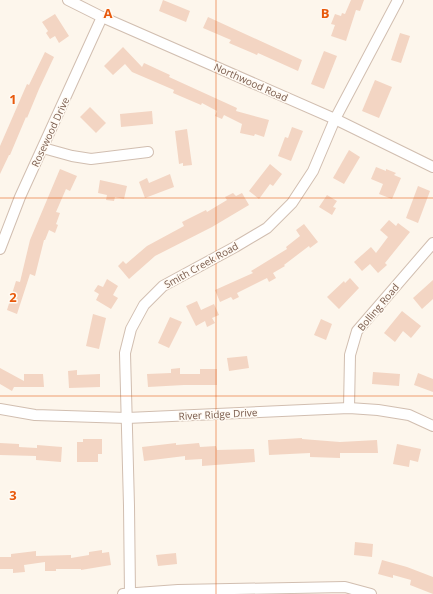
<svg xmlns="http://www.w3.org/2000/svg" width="433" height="594" font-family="'Open Sans',sans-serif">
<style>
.building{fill:#f3d5c3}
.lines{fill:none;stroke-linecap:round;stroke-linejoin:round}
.street-casing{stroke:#d1beb0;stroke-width:12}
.street{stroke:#fff;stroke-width:10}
.grid{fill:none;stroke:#e8590c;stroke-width:1;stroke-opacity:0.55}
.labels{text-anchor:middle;stroke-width:3;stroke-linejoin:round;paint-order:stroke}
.street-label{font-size:10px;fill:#7a5c4d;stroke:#fffaf3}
.grid-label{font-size:13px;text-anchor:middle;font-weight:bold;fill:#e8590c;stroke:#fffaf3;stroke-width:3;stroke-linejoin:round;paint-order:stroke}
</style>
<rect width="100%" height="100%" fill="#fdf6ec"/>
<!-- building -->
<g class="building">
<polygon points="163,0 190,11 186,22 159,11"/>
<polygon points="351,0 364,0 360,11 356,10 346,41 331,36 335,25 331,24 335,14 341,16 342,13 345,14"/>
<polygon points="55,14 69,36 59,43 55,36 50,39 46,33 48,31 42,22"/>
<polygon points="208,17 302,60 298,71 258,53 257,55 229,43 231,40 203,28"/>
<polygon points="400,33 410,36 401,63 391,60"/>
<polygon points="123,47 142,67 144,63 170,75 169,77 237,108 236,111 269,120 264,137 255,134 254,136 240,133 242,124 224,115 222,119 215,116 217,111 202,103 201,105 173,93 174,90 132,72 125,64 113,75 104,66"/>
<polygon points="324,51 337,56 324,89 311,84"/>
<polygon points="45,52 54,57 39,89 27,118 26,117 10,155 9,155 0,174 0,146 27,84 29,85"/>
<polygon points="375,80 392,87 379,118 362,111"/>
<polygon points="90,107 106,123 96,133 80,117"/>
<polygon points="152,111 153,124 121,127 120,114"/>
<polygon points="292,127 303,131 291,161 278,156 285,137 288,138"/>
<polygon points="187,129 192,165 183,166 183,163 179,164 175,131"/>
<polygon points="349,150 360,157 344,184 333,178"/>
<polygon points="270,164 282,174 273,186 270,184 259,199 249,191"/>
<polygon points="376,167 386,171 386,169 396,173 394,175 401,178 392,199 379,194 383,184 371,179"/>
<polygon points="60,169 77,176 70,191 66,189 56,212 60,213 56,224 58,225 55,233 49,230 45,240 44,240 35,276 30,274 17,314 7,310 16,281 20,282 30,240"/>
<polygon points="170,174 174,187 145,198 139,182 147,178 149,183"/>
<polygon points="100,180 127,186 124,199 115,197 114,201 106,200 107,195 98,193"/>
<polygon points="418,186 430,191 418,223 406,218"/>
<polygon points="233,193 236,196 242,193 249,205 212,227 155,256 129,279 118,266 123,261 126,264 147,246 184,226 182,222 206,210 207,212 227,200 225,197"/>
<polygon points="327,195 337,201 333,207 336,208 332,215 319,207"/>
<polygon points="389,220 396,226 398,223 410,232 385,263 387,265 378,273 370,264 362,271 354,262 371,247 376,253 388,237 380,230"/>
<polygon points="304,224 318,242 310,248 309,246 284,265 285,266 273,273 276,278 269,282 267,278 237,293 239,297 233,300 231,297 220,302 215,290 253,273 251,271 287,249 286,247 300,236 296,230"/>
<polygon points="350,278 359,288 339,309 327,297 344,281 345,283"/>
<polygon points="107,279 118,286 113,295 118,298 111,309 96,300 99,294 94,291 98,285 103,287"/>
<polygon points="433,280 433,299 422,309 413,298"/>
<polygon points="197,301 201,310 214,304 219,315 212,318 215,323 207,327 205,321 196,326 186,306"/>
<polygon points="402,311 421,326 411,338 403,331 395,342 384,333"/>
<polygon points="93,314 106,318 99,349 86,346"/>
<polygon points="170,317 182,322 169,348 158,343"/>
<polygon points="321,319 332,324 326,340 314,335"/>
<polygon points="247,356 249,368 229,371 227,358"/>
<polygon points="0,368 24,381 24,374 43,374 44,387 14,387 12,391 0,384"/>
<polygon points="180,368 180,374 200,374 200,369 217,369 217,385 184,385 148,387 147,374 171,373 171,369"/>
<polygon points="77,370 77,375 100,374 100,387 69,388 68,371"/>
<polygon points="373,372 400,374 399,386 372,384"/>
<polygon points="418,373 433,379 433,392 414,385"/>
<polygon points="302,438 302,439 340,442 377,440 378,453 340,453 340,458 310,457 310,453 269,455 268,440"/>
<polygon points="83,439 102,439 102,454 98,454 98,462 77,462 77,442 83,442"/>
<polygon points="0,443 19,444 19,447 37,448 37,445 62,447 61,462 36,460 36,456 0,455"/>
<polygon points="176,443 176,445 199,443 200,447 216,446 217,450 254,449 255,462 202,466 202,459 185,460 185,456 144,461 142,447"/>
<polygon points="397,444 421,449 418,462 410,460 409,467 393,464"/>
<polygon points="355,542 373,544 372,557 354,555"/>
<polygon points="102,550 102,553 109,552 111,565 81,570 81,569 56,569 56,571 45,571 45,562 24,565 25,572 13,573 13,569 0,569 0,557 11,557 11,554 36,551 36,556 71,555 71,558 89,555 89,552"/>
<polygon points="176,553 177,564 158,566 156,555"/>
<polygon points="382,560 407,567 433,577 433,594 410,585 411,580 393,575 393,578 378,574"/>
</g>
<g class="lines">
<defs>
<g id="street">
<polyline points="68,0 102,17 335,119 433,167"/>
<polyline points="43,148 72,156 91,159 148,152"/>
<polyline points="0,249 20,197 102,17"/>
<polyline points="349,408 350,355 357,331 433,243"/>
<polyline points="0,409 35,415 127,418 349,408 378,410 409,415 433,426"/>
<polyline points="123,594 178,590 345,587 371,594"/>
<polyline points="130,594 129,506 125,353 131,329 144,305 163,286 235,247 267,228 292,203 313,171 335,119 398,0"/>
</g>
</defs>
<!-- street casing -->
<use href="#street" class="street-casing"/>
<!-- street -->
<use href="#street" class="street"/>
</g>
<!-- grid -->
<path class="grid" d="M216,0V594M0,198H433M0,396H433"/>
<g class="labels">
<!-- street labels -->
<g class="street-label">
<text transform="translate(251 82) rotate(24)" y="4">Northwood Road</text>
<text transform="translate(50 132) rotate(-65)" y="4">Rosewood Drive</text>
<text transform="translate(201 265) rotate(-29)" y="4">Smith Creek Road</text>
<text transform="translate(378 307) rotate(-50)" y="4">Bolling Road</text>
<text transform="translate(218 414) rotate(-3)" y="4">River Ridge Drive</text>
</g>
</g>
<g class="grid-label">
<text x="108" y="18">A</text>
<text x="325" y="18">B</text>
<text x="13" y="104">1</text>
<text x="13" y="302">2</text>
<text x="13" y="500">3</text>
</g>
</svg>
